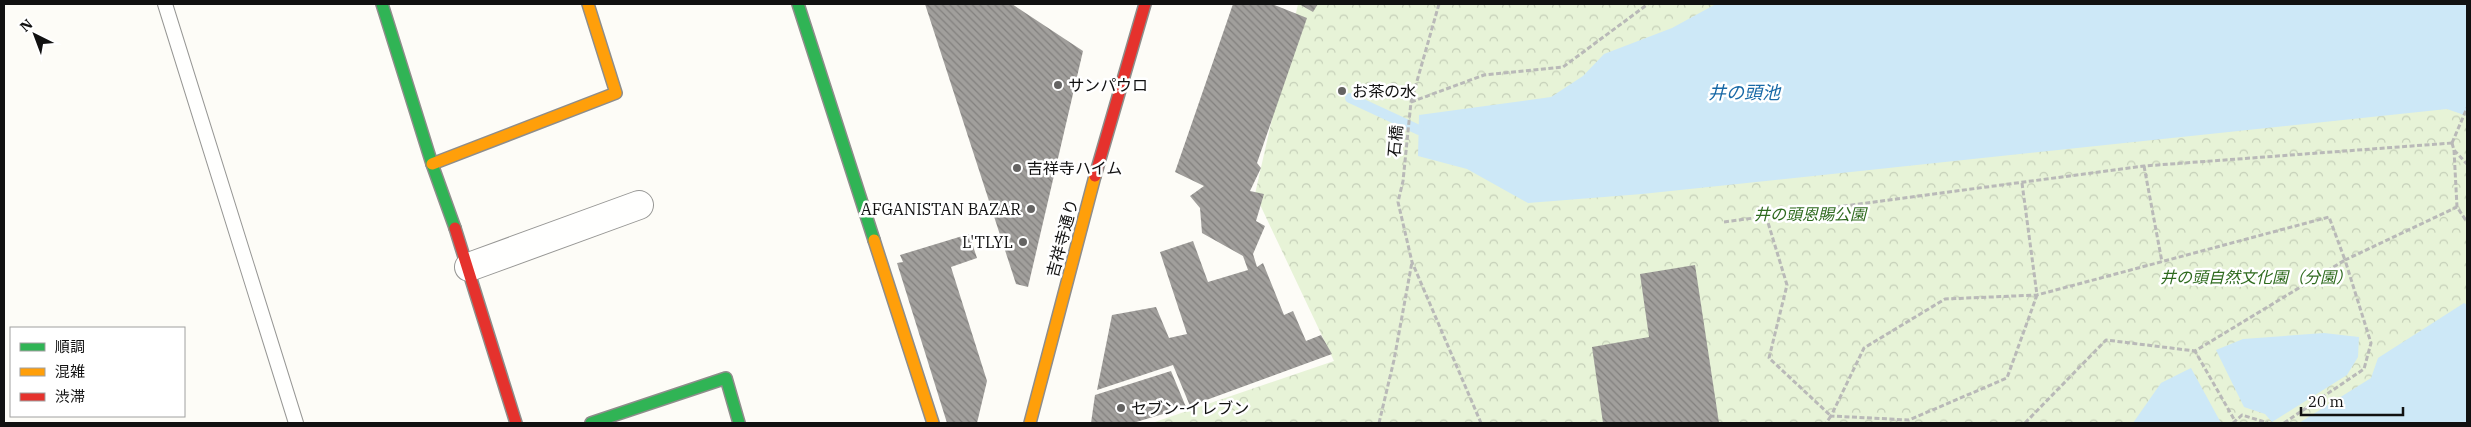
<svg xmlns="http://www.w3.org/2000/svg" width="2471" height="427" font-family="'IBM Plex Serif','Noto Sans JP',serif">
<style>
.park{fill:url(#park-crowns)}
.water{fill:#cde8f7}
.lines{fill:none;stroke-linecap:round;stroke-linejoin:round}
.stream{stroke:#cde8f7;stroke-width:10}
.building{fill:url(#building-back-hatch)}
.lane-casing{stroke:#979795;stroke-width:16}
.street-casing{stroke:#979795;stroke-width:30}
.fast-casing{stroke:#8e8d8b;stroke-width:14}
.slow-casing{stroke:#8e8d8b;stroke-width:14}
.jam-casing{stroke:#8e8d8b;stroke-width:14}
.path{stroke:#b9b9b8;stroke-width:3;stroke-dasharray:5 2.5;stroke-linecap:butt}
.lane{stroke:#fffffe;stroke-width:14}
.street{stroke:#fffffe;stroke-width:28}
.fast{stroke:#30b455;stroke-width:11}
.slow{stroke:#ff9f0a;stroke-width:11}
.jam{stroke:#e5322d;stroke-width:11}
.poi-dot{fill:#646362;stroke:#fff;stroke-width:2}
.labels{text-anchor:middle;stroke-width:5;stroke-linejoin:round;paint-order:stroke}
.poi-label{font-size:16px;fill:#111;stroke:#fff;text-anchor:start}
.street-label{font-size:16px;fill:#111;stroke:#fff}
.park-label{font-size:16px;font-style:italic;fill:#2f6b1f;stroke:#fff}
.water-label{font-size:18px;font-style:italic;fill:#1768a6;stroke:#fff}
</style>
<defs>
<pattern id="park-crowns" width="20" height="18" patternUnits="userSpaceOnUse" patternTransform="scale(1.25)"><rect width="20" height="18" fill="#e7f3d7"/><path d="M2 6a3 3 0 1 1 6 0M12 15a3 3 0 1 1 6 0" fill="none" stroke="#c5cfb8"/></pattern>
<pattern id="building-back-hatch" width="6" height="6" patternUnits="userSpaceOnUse" patternTransform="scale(1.25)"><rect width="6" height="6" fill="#a19f9c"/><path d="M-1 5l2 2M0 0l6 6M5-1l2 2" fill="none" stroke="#82807e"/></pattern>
</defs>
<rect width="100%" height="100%" fill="#fdfcf7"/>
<!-- park -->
<polygon class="park" points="1298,4 2467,4 2467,423 1152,423 1334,361 1255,194"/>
<!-- water -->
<g class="water">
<polygon points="1716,4 2467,4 2467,116 2447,109 1642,194 1528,203 1467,169 1418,156 1419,115 1551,97 1583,76 1604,54 1672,28"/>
<polygon points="2464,303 2467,305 2467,423 2299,423 2371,378 2378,358"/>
<polygon points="2324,333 2359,337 2358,357 2347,375 2272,422 2265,414 2244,407 2216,350 2243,339"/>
<polygon points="2191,368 2221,423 2133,423 2161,383"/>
</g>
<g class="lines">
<!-- stream -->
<polyline class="stream" points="1350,98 1419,130"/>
</g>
<!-- building -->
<g class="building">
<polygon points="925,4 1012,4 1083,51 1028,287 1016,284"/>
<polygon points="1233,4 1272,4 1307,18 1257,163 1261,168 1250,191 1264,194 1256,221 1265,226 1253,254 1257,267 1263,263 1284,315 1293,311 1306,341 1321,335 1332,354 1190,406 1173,365 1097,390 1112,315 1156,307 1169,338 1187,334 1160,252 1193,241 1208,282 1248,270 1243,256 1202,233 1200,208 1190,196 1204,186 1175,172"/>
<polygon points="1299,4 1318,4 1313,12"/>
<polygon points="969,234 977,258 951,267 987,381 977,423 947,423 897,263 903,262 900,255"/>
<polygon points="1695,265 1719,423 1603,423 1592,347 1649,337 1640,274"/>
<polygon points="1171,371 1186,407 1133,423 1091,423 1095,395"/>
</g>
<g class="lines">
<defs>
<polyline id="lane" points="165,4 296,423"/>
<polyline id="street" points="469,267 639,205"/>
<g id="fast">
<polyline points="382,4 432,164 455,228"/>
<polyline points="798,4 874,240"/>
<polyline points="591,423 726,378 739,423"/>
</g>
<g id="slow">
<polyline points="432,164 616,93 588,4"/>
<polyline points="874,240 933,423"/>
<polyline points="1030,423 1095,176"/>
</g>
<g id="jam">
<polyline points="1095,176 1145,4"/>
<polyline points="455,228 516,423"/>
</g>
</defs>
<!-- lane casing -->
<use href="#lane" class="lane-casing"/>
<!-- street casing -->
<use href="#street" class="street-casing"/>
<!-- fast casing -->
<use href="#fast" class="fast-casing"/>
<!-- slow casing -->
<use href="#slow" class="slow-casing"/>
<!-- jam casing -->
<use href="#jam" class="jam-casing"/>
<!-- path -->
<g class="path">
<polyline points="1439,4 1411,102 1403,181 1398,202 1412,262 1481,423"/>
<polyline points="1411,102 1484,75 1563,67 1648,4"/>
<polyline points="2452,143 2467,108"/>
<polyline points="2452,143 2454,150 2467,164"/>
<polyline points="2454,150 2457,207 2467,222"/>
<polyline points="2144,166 2162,262"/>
<polyline points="2022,183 2037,295 2007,378 1909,420 1831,416 1864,348 1945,299 2037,295 2329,217 2345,260 2195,351 2235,421"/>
<polyline points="1766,216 1787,285 1769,358 1831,416 1826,423"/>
<polyline points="1724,222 2144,166 2452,143"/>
<polyline points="1379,423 1394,360 1412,262"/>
<polyline points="2025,423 2106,340 2195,351"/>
<polyline points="2233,423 2242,415 2268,423"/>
<polyline points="2284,423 2364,369 2371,343 2345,260 2457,207"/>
</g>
<!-- lane -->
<use href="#lane" class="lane"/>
<!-- street -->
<use href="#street" class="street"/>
<!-- fast -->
<use href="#fast" class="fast"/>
<!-- slow -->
<use href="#slow" class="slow"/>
<!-- jam -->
<use href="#jam" class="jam"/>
</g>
<!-- markers -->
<g class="poi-dot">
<circle cx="1058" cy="85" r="5"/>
<circle cx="1342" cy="91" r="5"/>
<circle cx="1017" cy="168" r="5"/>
<circle cx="1031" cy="209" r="5"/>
<circle cx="1023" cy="242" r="5"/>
<circle cx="1121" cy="408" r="5"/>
</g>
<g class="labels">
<!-- poi labels -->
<g class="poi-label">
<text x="1068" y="91">サンパウロ</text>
<text x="1352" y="97">お茶の水</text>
<text x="1027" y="174">吉祥寺ハイム</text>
<text x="1021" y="215" text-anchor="end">AFGANISTAN BAZAR</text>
<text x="1013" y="248" text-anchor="end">L'TLYL</text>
<text x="1131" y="414">セブン-イレブン</text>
</g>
<!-- street labels -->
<g class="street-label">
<text transform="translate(1395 141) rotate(-85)" y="6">石橋</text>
<text transform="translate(1062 238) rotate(-75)" y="6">吉祥寺通り</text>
</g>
<!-- park labels -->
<g class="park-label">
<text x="1810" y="220">井の頭恩賜公園</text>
<text x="2256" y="283">井の頭自然文化園（分園）</text>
</g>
<!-- water labels -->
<g class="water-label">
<text x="1744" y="99">井の頭池</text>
</g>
</g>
<!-- border -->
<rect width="2471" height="427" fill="none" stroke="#111111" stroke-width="10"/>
<!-- legend -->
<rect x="10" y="327" width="175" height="90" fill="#ffffff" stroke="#a0a0a0"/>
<rect x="20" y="343" width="25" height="8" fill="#30b455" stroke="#a0a0a0"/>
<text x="55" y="352" font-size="15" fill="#111111">順調</text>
<rect x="20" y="368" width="25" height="8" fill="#ff9f0a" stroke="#a0a0a0"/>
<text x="55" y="377" font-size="15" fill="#111111">混雑</text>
<rect x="20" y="393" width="25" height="8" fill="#e5322d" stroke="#a0a0a0"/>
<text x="55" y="402" font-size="15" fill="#111111">渋滞</text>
<!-- north arrow -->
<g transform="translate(35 35) rotate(318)" stroke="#ffffff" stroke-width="4" paint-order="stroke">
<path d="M0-4L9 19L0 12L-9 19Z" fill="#111111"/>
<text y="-8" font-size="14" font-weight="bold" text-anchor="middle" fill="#111111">N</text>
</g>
<!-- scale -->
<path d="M2301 407v8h102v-8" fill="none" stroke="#111111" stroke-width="2.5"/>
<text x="2308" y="407" font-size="15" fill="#111111" stroke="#ffffff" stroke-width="4" paint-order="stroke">20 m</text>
</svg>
